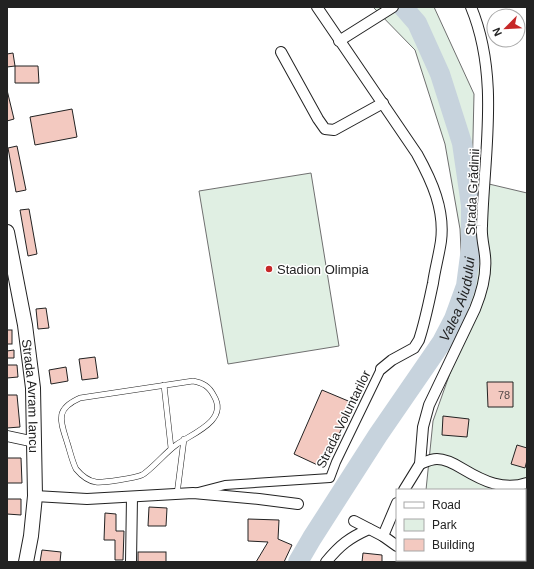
<svg xmlns="http://www.w3.org/2000/svg" width="534" height="569" font-family="Arial,sans-serif">
<style>
.green{fill:#e0efe3;stroke:#6f6f6f}
.lines{fill:none;stroke-linecap:round;stroke-linejoin:round}
.river{stroke:#c7d3dd;stroke-width:20}
.building{fill:#f3c9c0;stroke:#222}
.service-casing{stroke:#222;stroke-width:6}
.pedestrian-casing{stroke:#222;stroke-width:10}
.minor-casing{stroke:#222;stroke-width:12}
.secondary-casing{stroke:#222;stroke-width:16}
.service{stroke:#fff;stroke-width:5}
.pedestrian{stroke:#fff;stroke-width:8}
.minor{stroke:#fff;stroke-width:10}
.secondary{stroke:#fff;stroke-width:14}
.poi-dot{fill:#c62828;stroke:#fff;stroke-width:1.5}
.labels{text-anchor:middle;stroke-width:3;stroke-linejoin:round;paint-order:stroke}
.number-label{font-size:11px;fill:#564c4a}
.street-label{font-size:13px;fill:#222;stroke:#fff}
.poi-label{font-size:13px;fill:#222;stroke:#fff;text-anchor:start}
.water-label{font-size:14px;font-style:italic;fill:#222;stroke:#fff}
</style>
<rect width="100%" height="100%" fill="#fff"/>
<!-- green -->
<g class="green">
<polygon points="373,7 434,7 474,94 472,180 527,193 527,562 521,562 521,560 525,560 525,490 426,490 433,421 465,331 460,229 445,144 415,50"/>
<polygon points="311,173 339,346 228,364 199,191"/>
</g>
<g class="lines">
<!-- river -->
<path class="river" id="s1" d="M298,562L312,538L378,435L442,342L454,319L466,286L471,248V205L462,143L440,74L417,23L403,7"/>
</g>
<!-- building -->
<g class="building">
<polygon points="13,53 15,66 7,67 7,54"/>
<polygon points="15,66 38,66 39,83 15,83"/>
<polygon points="7,90 14,119 7,121"/>
<polygon points="72,109 77,137 35,145 30,117"/>
<polygon points="17,146 26,190 16,192 8,148"/>
<polygon points="29,209 37,254 28,256 20,210"/>
<polygon points="46,308 49,328 38,329 36,309"/>
<rect x="7" y="330" width="5" height="14"/>
<polygon points="14,350 14,358 7,358 7,351"/>
<polygon points="95,357 98,378 82,380 79,359"/>
<polygon points="7,365 17,365 18,377 7,378"/>
<polygon points="66,367 68,381 51,384 49,370"/>
<polygon points="487,382 513,382 513,407 488,407"/>
<polygon points="322,390 353,403 324,468 294,454"/>
<polygon points="7,395 17,395 20,427 7,428"/>
<polygon points="443,416 469,419 467,437 442,435"/>
<polygon points="517,445 527,448 527,460 525,468 511,464"/>
<polygon points="7,458 21,458 22,483 7,483"/>
<polygon points="7,499 21,499 21,515 7,514"/>
<polygon points="149,507 167,508 166,526 148,526"/>
<polygon points="105,513 116,514 116,531 124,531 123,560 115,560 115,540 104,540"/>
<polygon points="248,519 279,520 278,539 292,545 284,562 256,562 268,542 248,541"/>
<polygon points="42,550 61,552 60,562 40,562"/>
<rect x="138" y="552" width="28" height="10"/>
<polygon points="363,553 382,555 382,562 362,562"/>
</g>
<g class="lines">
<defs>
<g id="service">
<path d="M193,381C203,383 209,386 214,396C229,421 191,434 176,445C166,452 151,470 142,475C135,478 103,483 96,482C88,481 81,475 76,469C72,461 70,451 67,442C60,420 55,409 80,398Z"/>
<polyline points="164,385 171,448"/>
<polyline points="177,494 184,439"/>
</g>
<polyline id="pedestrian" points="198,492 225,485 330,478 336,462 381,369"/>
<g id="minor">
<path d="M317,7L417,154C432,181 445,210 441,241C439,255 435,269 433,283C429,302 425,322 419,340L414,348L392,360L381,369"/>
<polyline points="339,41 393,7"/>
<polyline points="281,52 318,119 325,129 334,130 383,103"/>
<polyline points="7,436 35,442"/>
<path d="M420,464C425,462 431,459 437,459C446,459 455,464 463,469C483,481 504,491 527,483"/>
<path d="M404,490L420,464L423,427L429,405L475,309C482,292 487,275 485,256C484,246 481,236 482,226C484,153 500,77 471,7"/>
<polyline points="35,496 87,499 193,493 259,499 298,504"/>
<polyline points="354,521 383,536 397,546"/>
<polyline points="383,536 397,503"/>
<polyline points="416,560 418,562"/>
<polyline points="131,562 132,497"/>
<path d="M326,562C340,545 349,538 369,529"/>
</g>
<g id="secondary">
<path id="s2" d="M7,232L25,325L33,388L35,496L31,536L26,562"/>
</g>
</defs>
<!-- service casing -->
<use href="#service" class="service-casing"/>
<!-- pedestrian casing -->
<use href="#pedestrian" class="pedestrian-casing"/>
<!-- minor casing -->
<use href="#minor" class="minor-casing"/>
<!-- secondary casing -->
<use href="#secondary" class="secondary-casing"/>
<!-- service -->
<use href="#service" class="service"/>
<!-- pedestrian -->
<use href="#pedestrian" class="pedestrian"/>
<!-- minor -->
<use href="#minor" class="minor"/>
<!-- secondary -->
<use href="#secondary" class="secondary"/>
</g>
<!-- markers -->
<circle class="poi-dot" cx="269" cy="269" r="4"/>
<g class="labels">
<!-- number labels -->
<g class="number-label">
<text x="504" y="399">78</text>
</g>
<!-- street labels -->
<g class="street-label">
<text transform="translate(472 192) rotate(-87)" y="5">Strada Grădinii</text>
<text dy="5" stroke="none"><textPath href="#s2" startOffset="166">Strada Avram Iancu</textPath></text>
<text transform="translate(343 419) rotate(-64)" y="5">Strada Voluntarilor</text>
</g>
<!-- poi labels -->
<g class="poi-label">
<text x="277" y="274">Stadion Olimpia</text>
</g>
<!-- water labels -->
<g class="water-label">
<text dy="5" stroke="none"><textPath href="#s1" startOffset="309">Valea Aiudului</textPath></text>
</g>
</g>
<!-- border -->
<rect width="534" height="569" fill="none" stroke="#222222" stroke-width="16"/>
<!-- legend -->
<rect x="396" y="489" width="130" height="72" fill="#ffffff" stroke="#a7a7a7"/>
<rect x="404" y="502" width="20" height="6" fill="#ffffff" stroke="#a7a7a7"/>
<text x="432" y="509" font-size="12" fill="#222222">Road</text>
<rect x="404" y="519" width="20" height="12" fill="#e0efe3" stroke="#a7a7a7"/>
<text x="432" y="529" font-size="12" fill="#222222">Park</text>
<rect x="404" y="539" width="20" height="12" fill="#f3c9c0" stroke="#a7a7a7"/>
<text x="432" y="549" font-size="12" fill="#222222">Building</text>
<!-- north arrow -->
<g transform="translate(506 28) rotate(246)"><circle r="19" fill="#ffffff" stroke="#a7a7a7"/>
<path d="M0-3L7 15L0 10L-7 15Z" fill="#c62828"/>
<text y="-6" font-size="11" font-weight="bold" text-anchor="middle" fill="#222222">N</text>
</g>
</svg>
